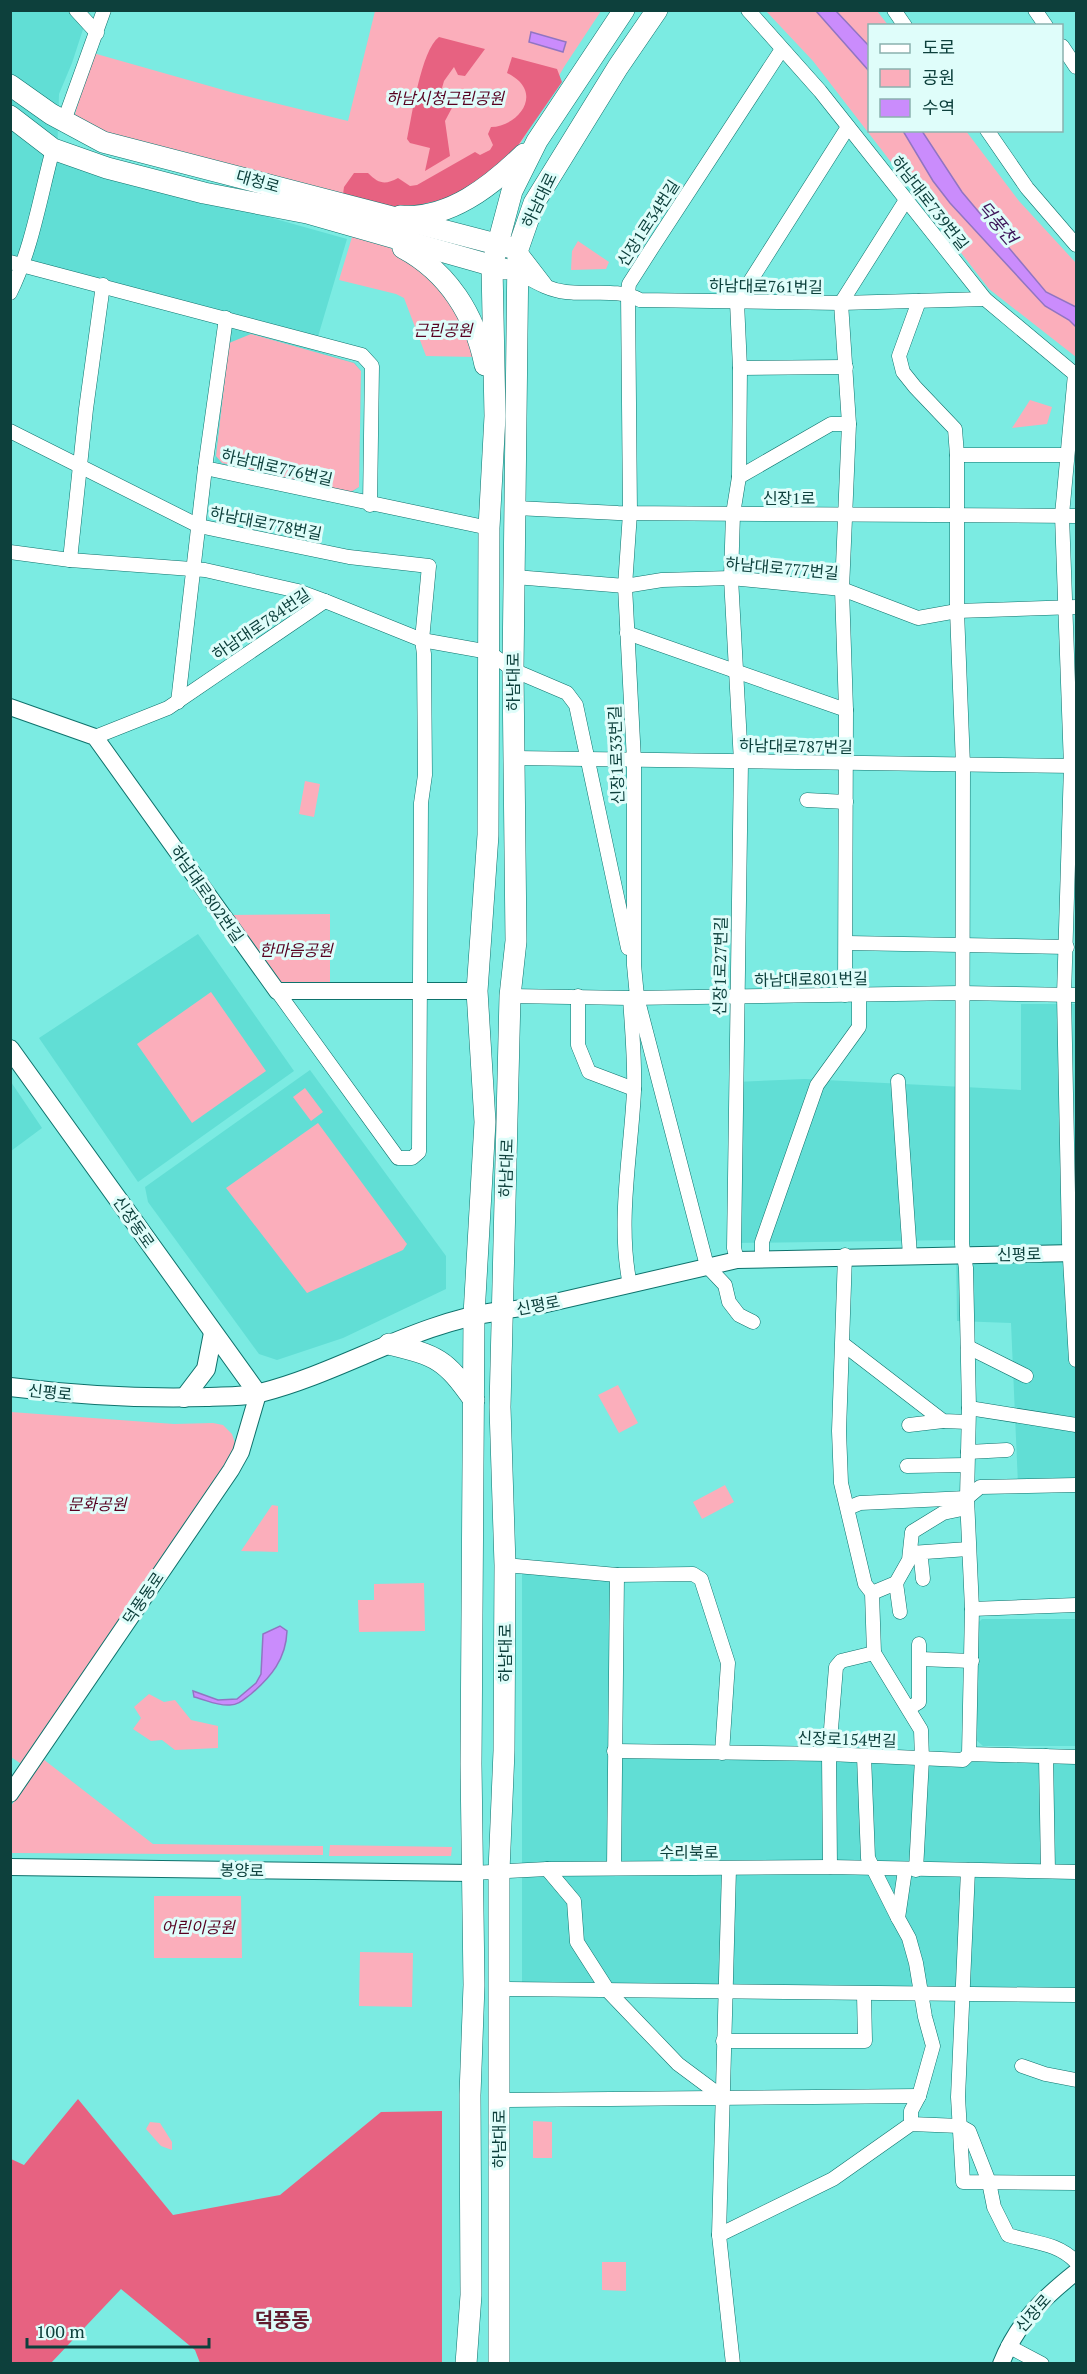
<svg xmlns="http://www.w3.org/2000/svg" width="1087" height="2374" font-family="'PT Serif','Noto Sans KR',serif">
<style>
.built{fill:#61ded5}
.green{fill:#fbaebb}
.forest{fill:#e76281}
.water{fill:#ca8cfc;stroke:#9175c2;stroke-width:1.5}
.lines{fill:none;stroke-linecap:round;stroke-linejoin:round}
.minor-casing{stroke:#0e726c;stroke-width:15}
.tertiary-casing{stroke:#0e726c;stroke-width:18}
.secondary-casing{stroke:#0e726c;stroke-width:20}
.primary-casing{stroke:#0e726c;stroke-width:22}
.minor{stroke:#fff;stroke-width:14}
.tertiary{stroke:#fff;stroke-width:16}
.secondary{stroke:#fff;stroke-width:18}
.primary{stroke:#fff;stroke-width:21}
.labels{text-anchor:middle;stroke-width:6;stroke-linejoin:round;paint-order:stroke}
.park-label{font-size:16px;font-style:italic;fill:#570020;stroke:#dffdfa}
.street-label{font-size:16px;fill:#0d403c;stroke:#dffdfa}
.water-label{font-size:18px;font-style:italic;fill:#3d1459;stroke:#dffdfa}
.quarter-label{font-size:20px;font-weight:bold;fill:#601b2d;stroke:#dffdfa}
</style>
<rect width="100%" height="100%" fill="#7bebe2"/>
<!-- built -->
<g class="built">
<polygon points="11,11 89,11 72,63 59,94 57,158 347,239 314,350 355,363 361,371 359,487 351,493 215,462 229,328 32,271 11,280"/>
<polygon points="198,934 294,1071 138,1182 39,1038"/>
<polygon points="1021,1004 1076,1004 1076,1484 1018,1485 1011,1323 957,1321 956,1240 736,1243 735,1082 805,1079 1021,1090"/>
<polygon points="310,1070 446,1256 446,1289 343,1338 277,1360 259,1354 148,1202 145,1187"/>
<polygon points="11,1082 42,1128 11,1151 10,1151"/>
<polygon points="522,1573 612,1577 612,1753 1076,1760 1076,1995 522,1988"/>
<polygon points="982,1619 1076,1619 1076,1746 983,1746 975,1739 976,1625"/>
</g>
<!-- green -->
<g class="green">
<polygon points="375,11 601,11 564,67 507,167 403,212 72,124 93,53 234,93 348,121"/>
<polygon points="766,11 877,11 888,25 870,26 870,130 966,131 1019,201 1076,263 1076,357 989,289 813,61"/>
<polygon points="352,237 388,247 415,260 452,296 475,357 426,356 404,298 396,294 339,280"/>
<polygon points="578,241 609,262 606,269 571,270 572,251"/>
<polygon points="251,334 354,363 361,371 359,487 351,492 222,463 216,456 229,343"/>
<polygon points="1030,400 1052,407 1047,424 1012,428"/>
<polygon points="305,781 320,784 314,817 299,814"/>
<polygon points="330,914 330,984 279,984 228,915"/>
<polygon points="211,992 266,1071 192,1123 137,1044"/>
<polygon points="305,1088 323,1112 311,1121 293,1097"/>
<polygon points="318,1123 407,1244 403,1250 307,1293 226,1188"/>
<polygon points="618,1385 638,1423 619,1433 598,1395"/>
<polygon points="11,1412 174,1424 213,1423 223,1425 232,1434 237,1449 23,1765 11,1757"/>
<polygon points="725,1485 734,1502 702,1519 693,1502"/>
<polygon points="272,1505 278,1506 278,1552 241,1551"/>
<polygon points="424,1583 425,1631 359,1632 358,1600 374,1600 374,1584"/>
<polygon points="149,1694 164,1702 175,1700 191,1720 218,1726 218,1748 175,1750 162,1740 151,1741 133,1729 141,1718 134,1707"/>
<polygon points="43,1759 153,1844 323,1846 323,1855 11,1853 11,1806"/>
<polygon points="330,1845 452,1847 451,1856 329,1856"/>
<polygon points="154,1896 241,1896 242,1958 154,1958"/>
<polygon points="360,1952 413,1953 412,2007 359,2006"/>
<polygon points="533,2121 552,2122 552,2158 533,2158"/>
<polygon points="150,2122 160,2123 172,2142 172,2150 161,2146 146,2129"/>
<polygon points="602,2262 626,2262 626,2291 602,2290"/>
</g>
<!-- forest -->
<g class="forest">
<path d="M439,37L485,49L465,76L458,75L454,67L444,81L440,95H448L454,104L445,121L450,156L425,171L430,148L410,143L407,139C412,116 421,50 439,37Z"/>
<path d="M512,57L557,69L562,82L505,164L454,197L401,209L343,194L344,187L354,173H368C379,184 385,185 398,178L410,186L417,185L475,152L480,155L490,150L493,145L488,134L491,127C514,127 539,101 519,81C516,78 511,75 507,73Z"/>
<polygon points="78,2099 173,2215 280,2195 381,2112 442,2111 442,2363 200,2363 195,2350 121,2289 51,2363 11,2363 11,2159 24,2165"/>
</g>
<!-- water -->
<g class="water">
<polygon points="816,11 836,11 869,46 869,71"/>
<polygon points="531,32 566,42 563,52 529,42"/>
<polygon points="903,131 922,131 962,192 1046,292 1076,307 1076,327 1069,320 1045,306 950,203 933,181"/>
<path d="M280,1626L287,1631C286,1659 271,1677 251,1694C244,1699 239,1705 230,1705C216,1706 207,1700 194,1697L193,1691L218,1700L237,1699L256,1683L261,1674L263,1634Z"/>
</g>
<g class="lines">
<defs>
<g id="minor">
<polyline points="76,10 97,33"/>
<polyline points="748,10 820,91 985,299 1076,375"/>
<polyline points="894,10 905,26"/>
<polyline points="1035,10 1046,26"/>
<polyline points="1062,46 1076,67"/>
<polyline points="64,121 104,10"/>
<polyline points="987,130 1027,188 1076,245"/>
<polyline points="518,249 545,284"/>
<polyline points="10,262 362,355 372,366 370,505"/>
<path d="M519,273C534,281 548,290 566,292C591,295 618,288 640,300L841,303L985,299"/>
<path d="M10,293C32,249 40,197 53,149"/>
<polyline points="919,301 899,356 903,372 915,387 955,429 957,455 957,611 963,765 962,1244 966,1268 969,1408 967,1498 972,1609 969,1754"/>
<polyline points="226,318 205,468 489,528"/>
<polyline points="740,368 846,367"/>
<polyline points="1075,374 1062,515 1071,766 1064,995 1069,1242 1076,1360"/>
<polyline points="10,431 199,526 349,557 429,566 422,640 424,654 425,775 421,803 419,1152 412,1158 398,1158 277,991"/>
<polyline points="957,455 1066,455"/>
<polyline points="739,477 831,424 849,424"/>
<polyline points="516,508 618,513 1076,516"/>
<polyline points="10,552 70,560 205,570 298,591 325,601"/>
<polyline points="70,560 86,409 103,285"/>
<polyline points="515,577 625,586 662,580 731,578 842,589 918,618 957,611 1076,607"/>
<polyline points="627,633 846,710"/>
<polyline points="178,702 205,468"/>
<polyline points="95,737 168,708 325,601 422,640 489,652 513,670 567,693 576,705 628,948"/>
<polyline points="515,758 1076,766"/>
<polyline points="807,800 846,802"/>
<polyline points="847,943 1067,947"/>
<polyline points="845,995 846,710 842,589 849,424 841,303 906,200"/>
<polyline points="510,996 630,998 961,993 1076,995"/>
<polyline points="578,996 578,1045 589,1072 634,1089"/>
<polyline points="898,1081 910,1256"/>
<polyline points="762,1259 762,1242 817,1085 859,1027 859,995"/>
<polyline points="737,1260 734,1248 741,762 731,578 733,514 739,477 740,368 737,302 848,127"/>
<path d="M630,1285C617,1222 631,1154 634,1091C635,1060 632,1029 630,998"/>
<polyline points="753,1322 739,1315 729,1302 725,1285 707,1266 637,997 634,965 634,761 625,586 630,513 628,293 629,284 652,248 782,49"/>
<polyline points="843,1344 943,1421 968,1422"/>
<polyline points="968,1347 1026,1376"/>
<polyline points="969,1408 1076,1425"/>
<polyline points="909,1425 943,1421"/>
<polyline points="968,1452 1007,1450"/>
<polyline points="907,1466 967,1465"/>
<polyline points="848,1508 860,1503 967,1498 980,1487 1076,1485"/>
<polyline points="505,1565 617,1575 693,1574 701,1579 728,1663 722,1753"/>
<polyline points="923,1579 921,1559 911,1553 968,1549"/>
<polyline points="896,1583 909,1560 912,1532 943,1513 967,1508"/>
<polyline points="872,1593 896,1583 900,1612"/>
<polyline points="972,1609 1076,1605"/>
<polyline points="874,1653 921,1730 922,1759 916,1870"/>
<polyline points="920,1659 972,1661"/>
<polyline points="909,1708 919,1702 919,1644"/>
<polyline points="614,1751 829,1754 963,1760 969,1754 1076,1757"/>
<polyline points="864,1756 868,1858 898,1918"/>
<polyline points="1046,1756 1048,1871"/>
<polyline points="830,1867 829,1754 836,1667 841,1661 874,1653 872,1593 865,1584 841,1483 839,1431 845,1255"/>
<polyline points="614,1868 617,1575"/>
<polyline points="547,1869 574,1901 577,1942 609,1992 678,2064 721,2096"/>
<polyline points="729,1869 719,2235 733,2364"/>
<polyline points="905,1870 898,1918 909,1938 916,1963 925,2017 933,2046 919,2096 911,2111 911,2124"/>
<polyline points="968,1870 958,2097 963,2182 1076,2183"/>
<polyline points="473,1873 547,1869 830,1867 1076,1872"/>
<polyline points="500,1989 1076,1995"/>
<polyline points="723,2041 865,2041 864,1994"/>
<polyline points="1022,2066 1045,2074 1076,2080"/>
<polyline points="499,2100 919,2096"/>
<path d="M719,2235L833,2179L911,2124L960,2126L969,2131L989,2182L994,2207L1008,2235C1032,2243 1057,2242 1076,2262"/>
<polyline points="1008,2346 1042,2364"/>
</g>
<g id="tertiary">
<polyline points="10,707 95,737 277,991 477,991"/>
<polyline points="501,1311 542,1305 737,1260 1076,1253"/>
<polyline points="10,1794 231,1470 241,1452 258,1394"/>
<polyline points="10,1867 473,1873"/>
<path d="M1001,2364C1017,2323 1043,2298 1076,2272"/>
</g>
<g id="secondary">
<polyline points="10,1049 258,1394"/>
<path d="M10,1387C76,1395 140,1399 206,1397C223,1396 243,1397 260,1393C343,1372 416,1322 501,1311"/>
<polyline points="184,1398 206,1369 213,1333"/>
</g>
<g id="primary">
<polyline points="10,85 51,114 103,142 508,247"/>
<polyline points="10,116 53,149 107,168 204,193 307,213 504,269"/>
<path d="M400,216C449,220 491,186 524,154"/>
<path d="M403,248C448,272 475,315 485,365"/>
<path d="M389,1344C438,1356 445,1359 474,1400"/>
<polyline points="466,2364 471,2295 470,2095 474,1985 471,1764 474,1315 485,1122 477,991 488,835 489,528 495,416 492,266 512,191 537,141 624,10"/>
<polyline points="499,2364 499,1871 504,1751 505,1565 500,1407 510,996 516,941 513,670 518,249 534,203 618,67 657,10"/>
</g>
</defs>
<!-- minor casing -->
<use href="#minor" class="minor-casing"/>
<!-- tertiary casing -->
<use href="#tertiary" class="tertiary-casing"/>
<!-- secondary casing -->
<use href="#secondary" class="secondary-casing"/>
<!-- primary casing -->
<use href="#primary" class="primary-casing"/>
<!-- minor -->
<use href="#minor" class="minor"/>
<!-- tertiary -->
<use href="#tertiary" class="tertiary"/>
<!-- secondary -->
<use href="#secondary" class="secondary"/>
<!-- primary -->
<use href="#primary" class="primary"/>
</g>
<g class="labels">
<!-- park labels -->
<g class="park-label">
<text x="445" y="104">하남시청근린공원</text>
<text x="443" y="336">근린공원</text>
<text x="296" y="956">한마음공원</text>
<text x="97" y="1510">문화공원</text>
<text x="198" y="1933">어린이공원</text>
</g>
<!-- street labels -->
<g class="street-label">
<text transform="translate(258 181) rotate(16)" y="6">대청로</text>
<text transform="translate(539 200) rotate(-64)" y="6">하남대로</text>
<text transform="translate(930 203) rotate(52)" y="6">하남대로739번길</text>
<text transform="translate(648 223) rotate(-57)" y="6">신장1로34번길</text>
<text transform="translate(766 286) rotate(1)" y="6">하남대로761번길</text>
<text transform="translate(277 467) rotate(13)" y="6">하남대로776번길</text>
<text x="789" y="504">신장1로</text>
<text transform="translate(266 523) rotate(11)" y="6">하남대로778번길</text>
<text transform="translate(782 568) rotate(5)" y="6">하남대로777번길</text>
<text transform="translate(261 624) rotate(-34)" y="6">하남대로784번길</text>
<text transform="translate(513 682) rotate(-90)" y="6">하남대로</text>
<text transform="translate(796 746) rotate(1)" y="6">하남대로787번길</text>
<text transform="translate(616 755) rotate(-92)" y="6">신장1로33번길</text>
<text transform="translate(207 894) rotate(55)" y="6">하남대로802번길</text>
<text transform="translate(720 966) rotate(-89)" y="6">신장1로27번길</text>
<text transform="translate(811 979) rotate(-1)" y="6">하남대로801번길</text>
<text transform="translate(506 1168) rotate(-88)" y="6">하남대로</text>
<text transform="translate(134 1222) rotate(55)" y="6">신장동로</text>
<text transform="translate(1019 1254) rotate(-1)" y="6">신평로</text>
<text transform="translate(538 1305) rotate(-11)" y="6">신평로</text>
<text transform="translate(50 1392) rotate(6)" y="6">신평로</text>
<text transform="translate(143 1598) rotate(-56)" y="6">덕풍동로</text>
<text transform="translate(505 1653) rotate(-90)" y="6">하남대로</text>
<text transform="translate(847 1739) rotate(2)" y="6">신장로154번길</text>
<text x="689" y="1858">수리북로</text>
<text transform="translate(242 1870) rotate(1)" y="6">봉양로</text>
<text transform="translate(499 2139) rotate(-90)" y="6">하남대로</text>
<text transform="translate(1033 2313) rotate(-49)" y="6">신장로</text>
</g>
<!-- water labels -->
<g class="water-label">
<text transform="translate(997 223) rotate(50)" y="6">덕풍천</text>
</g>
<!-- quarter labels -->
<g class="quarter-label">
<text x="282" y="2327">덕풍동</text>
</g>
</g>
<!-- border -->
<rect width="1087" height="2374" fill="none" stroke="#0d403c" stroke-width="24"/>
<!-- legend -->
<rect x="868" y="24" width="195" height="108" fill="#dffdfa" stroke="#8bb1ae" stroke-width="1.5"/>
<rect x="880" y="44" width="30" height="9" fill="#ffffff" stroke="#8bb1ae" stroke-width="1.5"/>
<text x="922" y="54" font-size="18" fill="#0d403c">도로</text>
<rect x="880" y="69" width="30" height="18" fill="#fbaebb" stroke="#8bb1ae" stroke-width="1.5"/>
<text x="922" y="84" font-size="18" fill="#0d403c">공원</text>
<rect x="880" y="99" width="30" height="18" fill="#ca8cfc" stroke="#8bb1ae" stroke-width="1.5"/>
<text x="922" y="114" font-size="18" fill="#0d403c">수역</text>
<!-- scale -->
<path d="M27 2338v9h182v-9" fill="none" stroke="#0d403c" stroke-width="3"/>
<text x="36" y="2338" font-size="18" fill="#0d403c" stroke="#dffdfa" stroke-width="4.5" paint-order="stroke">100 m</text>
</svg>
